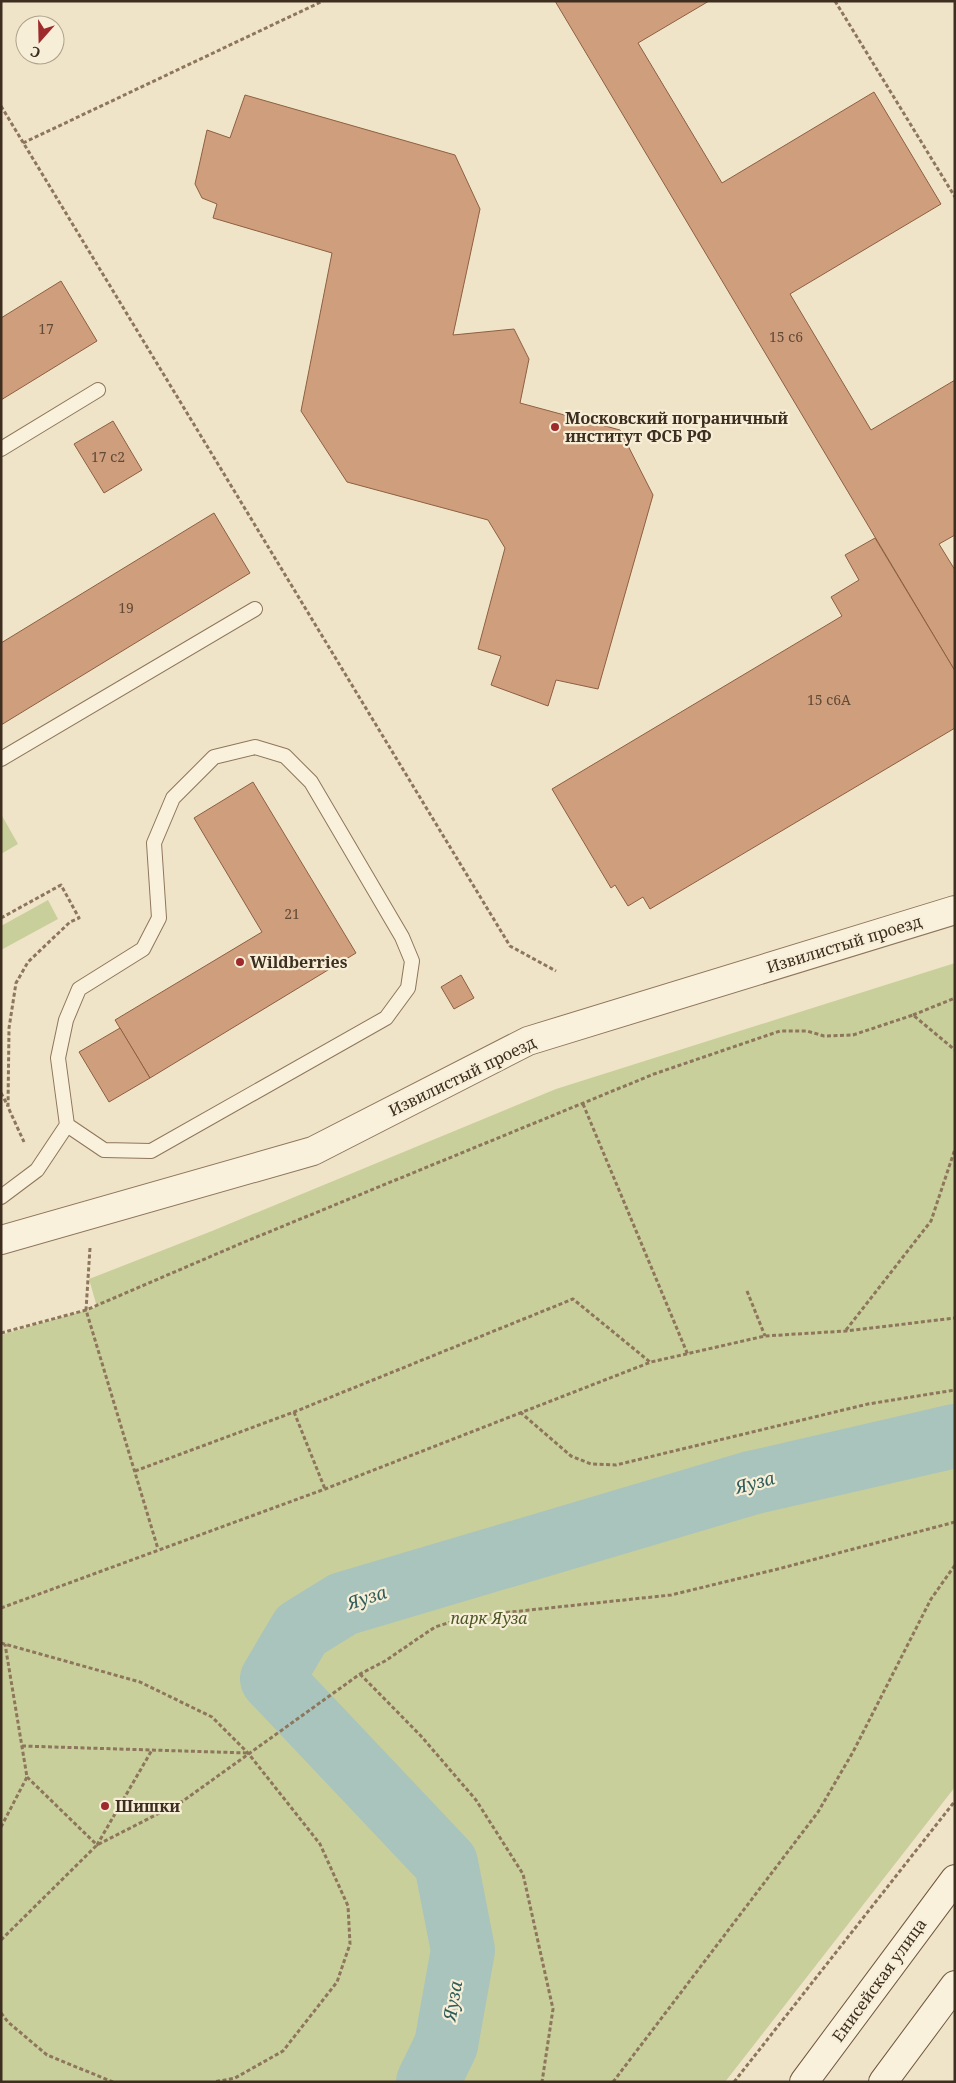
<svg xmlns="http://www.w3.org/2000/svg" width="956" height="2083" font-family="'Noto Serif',serif">
<style>
.green{fill:#c9cf9b}
.water{fill:#a9c4bc;stroke:#6f938a}
.lines{fill:none;stroke-linecap:round;stroke-linejoin:round}
.river{stroke:#a9c4bc;stroke-width:64}
.building{fill:#cf9f7d;stroke:#8d5f41}
.lane-casing{stroke:#8d765c;stroke-width:16}
.street-casing{stroke:#8d765c;stroke-width:30}
.secondary-casing{stroke:#6f573f;stroke-width:30}
.path{stroke:#8d765c;stroke-width:3;stroke-dasharray:4 2.5;stroke-linecap:butt}
.lane{stroke:#faf1dc;stroke-width:14}
.street{stroke:#faf1dc;stroke-width:28}
.secondary{stroke:#faf1dc;stroke-width:28}
.poi-dot{fill:#9e2a2b;stroke:#f7eed8;stroke-width:2}
.labels{text-anchor:middle;stroke-width:4.5;stroke-linejoin:round;paint-order:stroke}
.number-label{font-size:14px;fill:#624a37}
.poi-label{font-size:16px;font-weight:bold;fill:#3d2e20;stroke:#f7eed8;text-anchor:start}
.street-label{font-size:16px;fill:#3d2e20;stroke:#f7eed8}
.park-label{font-size:16px;font-style:italic;fill:#4d5a26;stroke:#f7eed8}
.water-label{font-size:18px;font-style:italic;fill:#2f5d5a;stroke:#f7eed8}
</style>
<rect width="100%" height="100%" fill="#f0e4c8"/>
<!-- green -->
<g class="green">
<polygon points="1,814 18,844 1,854"/>
<polygon points="48,900 58,919 1,950 1,926"/>
<polygon points="955,963 955,1787 725,2082 1,2082 1,1335 97,1307 89,1279 212,1231 556,1089"/>
</g>
<!-- water -->
<polygon class="water" points="955,1422 955,1453 877,1467 778,1500 722,1514 711,1486 714,1471 758,1459"/>
<g class="lines">
<!-- river -->
<polyline class="river" points="428,2082 446,2045 463,1950 446,1863 272,1679 301,1630 343,1604 751,1483 955,1436"/>
</g>
<!-- building -->
<g class="building">
<polygon points="555,1 709,1 638,43 722,183 874,92 941,204 790,294 871,430 955,380 955,535 939,544 955,570 955,671"/>
<polygon points="245,95 455,155 480,209 453,335 514,329 529,359 520,403 620,430 653,495 598,689 556,680 548,706 491,685 501,656 478,649 505,548 488,520 347,482 301,411 332,253 213,218 217,204 202,198 195,184 207,130 230,138"/>
<polygon points="61,281 97,341 1,400 1,318"/>
<polygon points="113,421 142,470 104,493 74,444"/>
<polygon points="214,513 250,573 1,725 1,643"/>
<polygon points="875,538 955,671 955,728 650,909 643,897 628,906 615,885 611,888 552,789 842,616 831,597 859,580 845,555"/>
<polygon points="253,782 356,953 150,1078 115,1020 262,932 194,818"/>
<polygon points="461,975 474,998 454,1009 441,987"/>
<polygon points="120,1028 150,1078 109,1102 79,1052"/>
</g>
<g class="lines">
<defs>
<g id="lane">
<polyline points="1,449 98,390"/>
<polyline points="1,759 255,609"/>
<polyline points="1,1197 37,1170 67,1125 58,1058 66,1020 79,989 143,949 159,918 154,843 173,798 214,757 255,747 285,756 311,782 402,937 412,961 408,988 386,1018 151,1151 104,1150 67,1125"/>
</g>
<polyline id="street" points="1,1240 313,1151 528,1041 955,910"/>
<g id="secondary">
<polyline points="804,2082 955,1879"/>
<polyline points="883,2082 955,1985"/>
</g>
</defs>
<!-- lane casing -->
<use href="#lane" class="lane-casing"/>
<!-- street casing -->
<use href="#street" class="street-casing"/>
<!-- secondary casing -->
<use href="#secondary" class="secondary-casing"/>
<!-- path -->
<g class="path">
<polyline points="835,1 955,197"/>
<polyline points="1,106 510,946 556,971"/>
<polyline points="23,143 323,1"/>
<polyline points="1,918 61,885 79,918 70,922 28,962 16,983 9,1028 8,1107 24,1142"/>
<polyline points="913,1015 955,998"/>
<polyline points="1,1093 8,1106"/>
<polyline points="583,1104 688,1355"/>
<polyline points="90,1248 86,1310 158,1549"/>
<polyline points="747,1291 765,1336"/>
<polyline points="846,1330 931,1221 955,1149"/>
<polyline points="1,1333 86,1310 242,1243 654,1074 780,1031 807,1031 824,1036 853,1035 913,1015 955,1050"/>
<polyline points="294,1412 325,1489"/>
<polyline points="520,1412 571,1456 591,1464 616,1465 868,1404 955,1390"/>
<polyline points="135,1471 294,1412 573,1299 650,1362"/>
<polyline points="1,1608 325,1489 651,1362 765,1336 846,1331 955,1318"/>
<polyline points="1,1643 140,1682 212,1717 248,1753 320,1844 348,1906 350,1944 337,1982 283,2051 235,2078 214,2082"/>
<polyline points="360,1674 421,1736 476,1800 523,1874 553,2009 542,2082"/>
<polyline points="22,1746 248,1753"/>
<polyline points="27,1777 97,1845 152,1750"/>
<polyline points="1,1827 27,1777 5,1644"/>
<polyline points="1,1940 97,1845 183,1801 360,1674 385,1661 435,1627 467,1617 492,1614 671,1595 778,1569 955,1522"/>
<polyline points="1,2013 8,2022 47,2055 113,2082"/>
<polyline points="613,2082 818,1812 853,1752 931,1599 955,1565"/>
<polyline points="734,2082 955,1801"/>
</g>
<!-- lane -->
<use href="#lane" class="lane"/>
<!-- street -->
<use href="#street" class="street"/>
<!-- secondary -->
<use href="#secondary" class="secondary"/>
</g>
<!-- markers -->
<g class="poi-dot">
<circle cx="555" cy="427" r="5"/>
<circle cx="240" cy="962" r="5"/>
<circle cx="105" cy="1806" r="5"/>
</g>
<g class="labels">
<!-- number labels -->
<g class="number-label">
<text x="46" y="334">17</text>
<text x="786" y="342">15 с6</text>
<text x="108" y="462">17 с2</text>
<text x="126" y="613">19</text>
<text x="829" y="705">15 с6А</text>
<text x="292" y="919">21</text>
</g>
<!-- poi labels -->
<g class="poi-label">
<text x="565" y="424">Московский пограничный<tspan x="565" dy="18">институт ФСБ РФ</tspan></text>
<text x="250" y="968">Wildberries</text>
<text x="115" y="1812">Шишки</text>
</g>
<!-- street labels -->
<g class="street-label">
<text transform="translate(844 944) rotate(-17)" y="6">Извилистый проезд</text>
<text transform="translate(462 1076) rotate(-26)" y="6">Извилистый проезд</text>
<text transform="translate(879 1980) rotate(-54)" y="6">Енисейская улица</text>
</g>
<!-- park labels -->
<g class="park-label">
<text x="489" y="1624">парк Яуза</text>
</g>
<!-- water labels -->
<g class="water-label">
<text transform="translate(755 1483) rotate(-15)" y="6">Яуза</text>
<text transform="translate(367 1598) rotate(-18)" y="6">Яуза</text>
<text transform="translate(453 2001) rotate(-80)" y="6">Яуза</text>
</g>
</g>
<!-- border -->
<rect width="956" height="2083" fill="none" stroke="#3d2e20" stroke-width="5"/>
<!-- north arrow -->
<g transform="translate(40 40) rotate(200)"><circle r="24" fill="#f7eed8" stroke="#ada18e"/>
<path d="M0-4L9 19L0 12L-9 19Z" fill="#9e2a2b"/>
<text y="-8" font-size="14" font-weight="bold" text-anchor="middle" fill="#3d2e20">С</text>
</g>
</svg>
